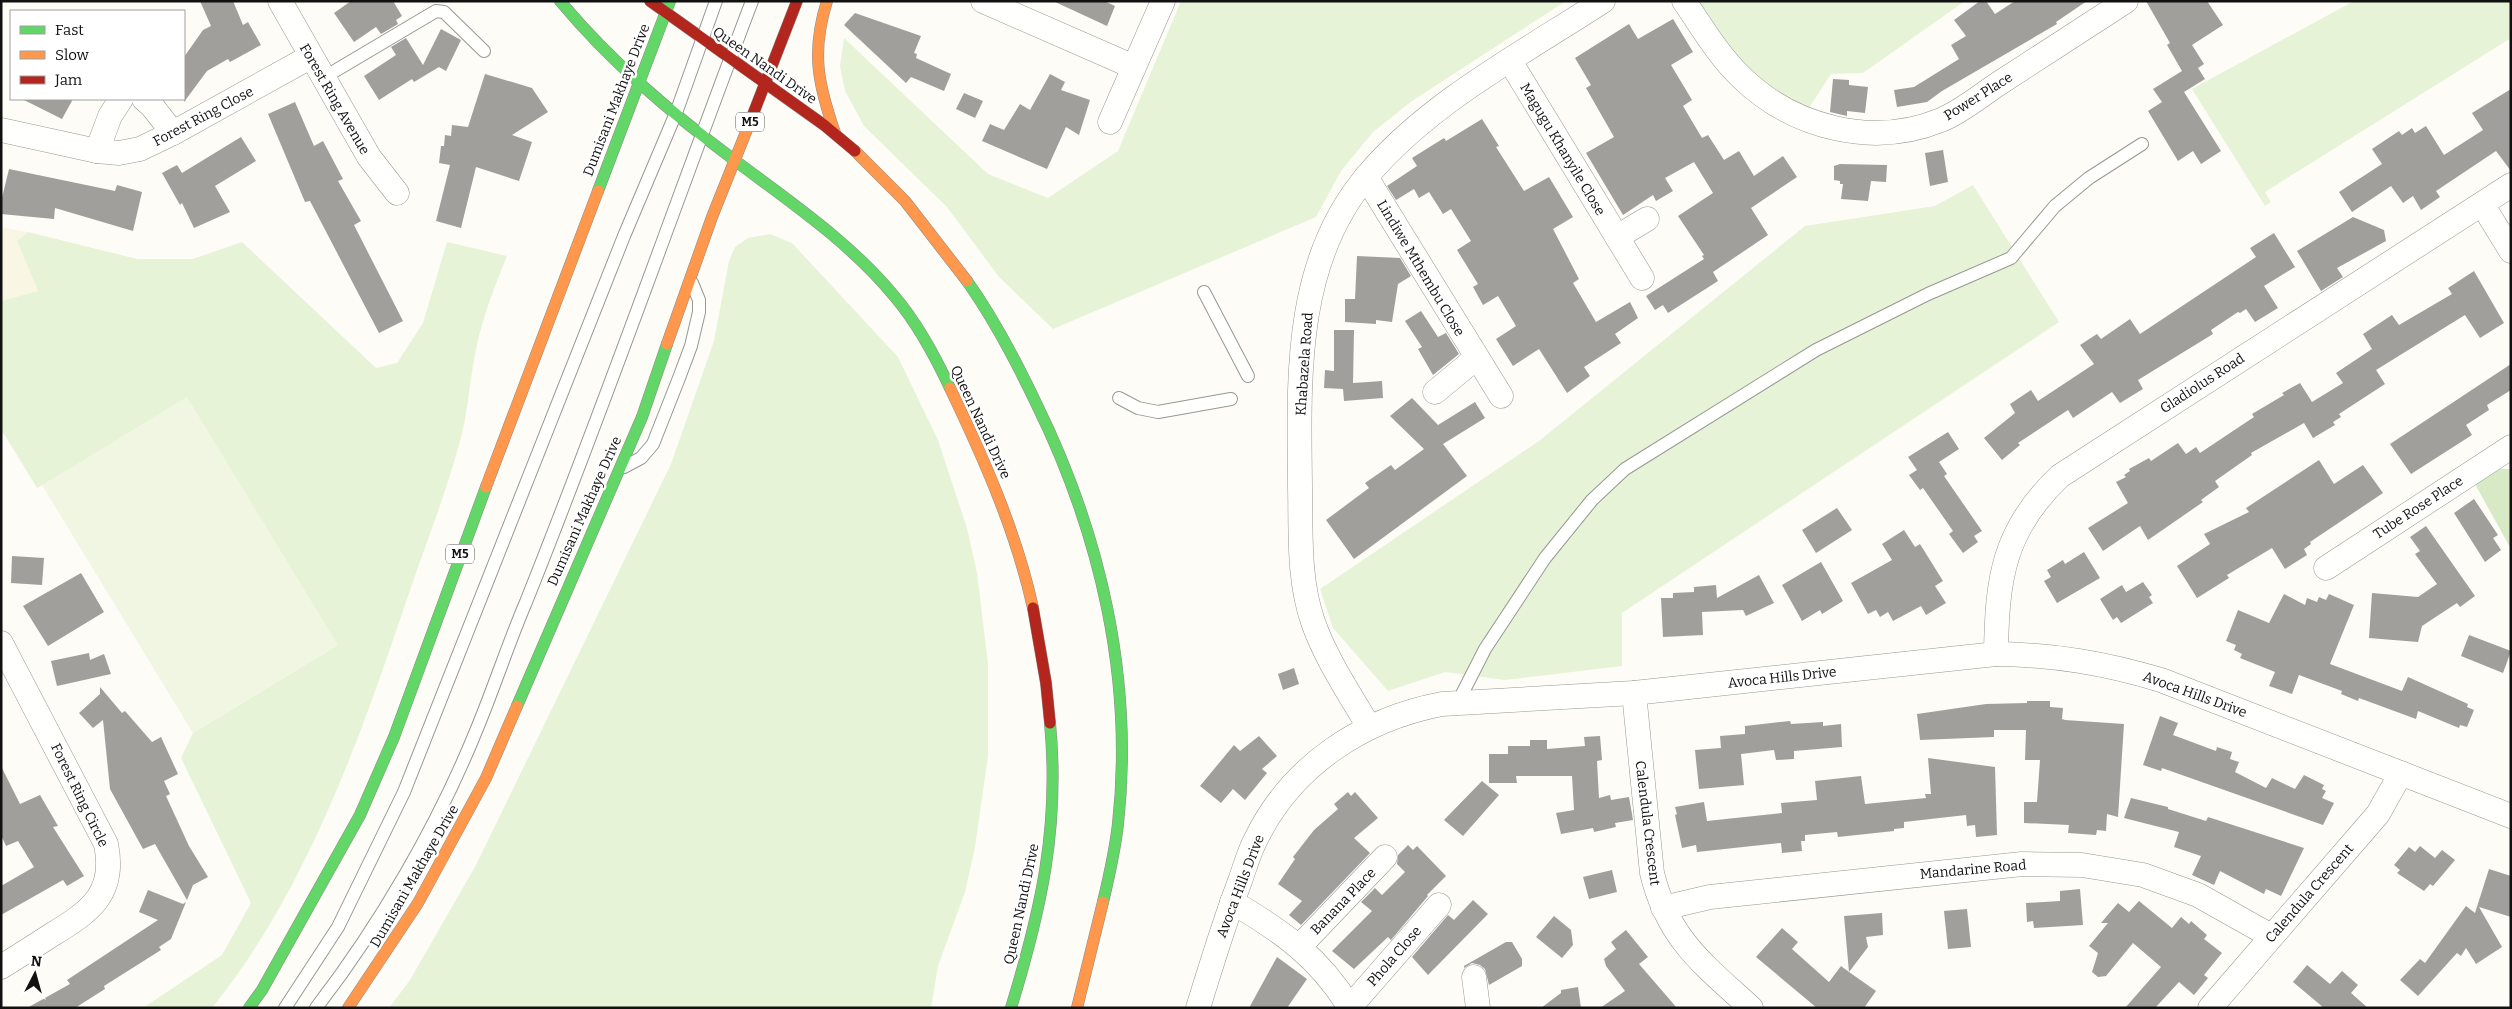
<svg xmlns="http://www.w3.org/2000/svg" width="2512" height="1009" font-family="Bitter,serif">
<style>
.farmland{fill:#f9f7e4}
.green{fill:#e7f3d7}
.forest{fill:#d8eac5}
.pitch{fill:#f0f6e1}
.building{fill:#a19f9c}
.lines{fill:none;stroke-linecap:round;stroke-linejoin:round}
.lane-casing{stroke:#979795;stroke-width:14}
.street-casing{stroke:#979795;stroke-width:25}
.fast-casing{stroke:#8e8d8b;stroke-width:12}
.slow-casing{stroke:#8e8d8b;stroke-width:12}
.jam-casing{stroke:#8e8d8b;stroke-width:12}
.lane{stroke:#fffffe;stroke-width:12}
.street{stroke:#fffffe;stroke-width:24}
.fast{stroke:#63d668;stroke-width:11}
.slow{stroke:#ff974d;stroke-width:11}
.jam{stroke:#b3261e;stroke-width:11}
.labels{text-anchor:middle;stroke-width:5;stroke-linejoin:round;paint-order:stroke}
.shield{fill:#fff;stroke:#585858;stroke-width:1}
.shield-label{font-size:12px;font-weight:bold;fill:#111}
.street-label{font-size:14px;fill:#111;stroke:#fff}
</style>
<rect width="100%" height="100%" fill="#fdfcf7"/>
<!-- farmland -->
<polygon class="farmland" points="1,227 28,232 17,241 38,291 1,301"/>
<!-- green -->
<g class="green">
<polygon points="1181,1 1566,1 1412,101 1373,132 1341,171 1316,217 1053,329 999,277 947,207 864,126 845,91 840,66 844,38 988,174 1048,198 1118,151"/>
<polygon points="1693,1 1965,1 1863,73 1831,74 1805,114 1738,66"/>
<polygon points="2354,1 2511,1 2511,38 2265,192 2271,202 2265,206 2192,89"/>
<polygon points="1973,185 2059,322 1622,613 1622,666 1505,680 1445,672 1388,691 1333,628 1320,589 1539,441 1805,226 1935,206"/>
<path d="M28,232L137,259H193L242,242L376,368L397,363L423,323L447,242L507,256C493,290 480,324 474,360C469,388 467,418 459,445C445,496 425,546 408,596C361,736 306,892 212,1008H143L222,955L251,903L181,758L193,733L338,645L42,485L37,488L1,429V301L38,291L17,241Z"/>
<polygon points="770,234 792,243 898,357 938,440 967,528 977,573 988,664 988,756 975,847 965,892 938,966 931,1008 389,1008 410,980 476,865 671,464 714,341 729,261 735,247 748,238"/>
</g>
<!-- forest -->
<polygon class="forest" points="2498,469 2511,469 2511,549 2475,484"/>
<!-- pitch -->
<polygon class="pitch" points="187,397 338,645 193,733 42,485"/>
<!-- building -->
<g class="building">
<polygon points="200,1 233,1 243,25 248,22 261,45 230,62 228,59 207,71 184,102 184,57 203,30 211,26"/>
<polygon points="351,1 393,1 402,16 396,20 398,24 381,34 376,27 354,42 334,13"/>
<polygon points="1053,1 1104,1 1115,6 1107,26"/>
<polygon points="1980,1 1986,1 1995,14 2015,1 2087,1 2056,22 2057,24 1942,91 1927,102 1897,107 1894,90 1914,87 1959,59 1951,45 1966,36 1954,20"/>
<polygon points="2146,1 2207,1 2223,25 2192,45 2204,64 2198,68 2205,79 2184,92 2221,151 2201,164 2193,151 2178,161 2148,111 2162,102 2153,89 2182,71 2167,45 2170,43"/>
<polygon points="855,13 921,36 914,53 917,54 916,58 951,74 944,91 911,77 906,83 844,25"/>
<polygon points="1673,19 1693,52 1671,65 1692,100 1683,106 1702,138 1708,135 1724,160 1739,151 1754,176 1783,156 1797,177 1751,208 1768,235 1713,272 1718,281 1668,313 1663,305 1655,310 1646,296 1704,259 1702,256 1704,255 1678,216 1713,193 1694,162 1665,178 1673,191 1656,201 1653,195 1623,215 1586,153 1614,137 1586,88 1591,85 1575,58 1629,24 1638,39"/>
<polygon points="441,29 461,40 446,71 439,67 414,82 412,79 379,100 364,76 396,55 391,47 406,38 423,65"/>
<polygon points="485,74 532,88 548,112 512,135 532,142 519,181 476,167 461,228 436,221 450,165 439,163 441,146 444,146 445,135 451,136 452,125 468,127"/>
<polygon points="1050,74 1065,82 1061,90 1090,100 1079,135 1066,127 1047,169 982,141 990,124 1004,130 1020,104 1030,110"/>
<polygon points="1833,79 1849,80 1849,85 1868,87 1865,113 1847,111 1847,116 1830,112"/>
<polygon points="2511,89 2511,171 2496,151 2436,191 2440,197 2421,210 2413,196 2403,203 2391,186 2352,212 2339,192 2382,164 2372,149 2399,131 2402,135 2412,128 2415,133 2426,126 2444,155 2483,130 2472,113"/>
<polygon points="964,93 983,101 975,118 956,109"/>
<polygon points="22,99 73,99 62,119"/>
<polygon points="295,102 314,146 323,141 343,179 338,181 361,221 354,225 403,321 379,333 310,201 305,202 268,114"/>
<polygon points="1482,119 1499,146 1496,147 1524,191 1549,177 1573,217 1553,229 1579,279 1573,283 1596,322 1630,302 1638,318 1615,334 1621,343 1584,367 1590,376 1567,393 1539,349 1513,366 1496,339 1516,326 1498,296 1483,305 1473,287 1478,284 1457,250 1471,241 1451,209 1443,214 1429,192 1419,198 1414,189 1396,200 1387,186 1417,166 1412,158 1444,138 1446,141"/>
<polygon points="241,137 256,161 215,186 230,212 194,228 182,203 180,205 162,173 177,165 182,173"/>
<polygon points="1943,150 1948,182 1930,186 1925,153"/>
<polygon points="1840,164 1887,165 1886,182 1871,181 1868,201 1841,199 1843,184 1840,184 1840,181 1834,180 1834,166"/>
<polygon points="9,169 115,191 117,185 142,192 133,231 55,208 54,219 1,214 1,202"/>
<polygon points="2353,217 2384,230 2386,241 2337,268 2343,277 2321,291 2297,251"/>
<polygon points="2274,233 2295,267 2264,286 2278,308 2255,322 2246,309 2240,313 2238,312 2211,330 2213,334 2138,380 2143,389 2120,403 2112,392 2073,418 2068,410 2018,443 2020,445 2002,460 1984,438 2015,413 2010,404 2031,390 2038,401 2094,364 2080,345 2097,334 2101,339 2130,319 2140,334 2256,257 2250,248"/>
<polygon points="1357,256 1400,258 1411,276 1398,284 1392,322 1376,320 1376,324 1345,322 1345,299 1355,299"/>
<polygon points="2474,271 2504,323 2480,338 2465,315 2376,370 2385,384 2339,414 2341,417 2333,422 2335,425 2313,438 2304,423 2251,453 2252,455 2215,481 2219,487 2201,500 2203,502 2148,540 2140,526 2103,551 2088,528 2128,503 2116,482 2126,477 2124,475 2130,471 2129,469 2149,458 2151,461 2178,443 2186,454 2196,447 2200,453 2254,417 2252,414 2284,395 2282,393 2300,383 2312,402 2343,383 2336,373 2372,349 2363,334 2392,315 2399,325 2452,294 2448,288"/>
<polygon points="1421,311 1438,337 1446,333 1459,354 1433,375 1418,349 1422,347 1405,321"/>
<polygon points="1334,330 1354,330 1353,383 1382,381 1383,398 1344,401 1343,389 1324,388 1325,370 1334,371"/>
<polygon points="2511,364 2511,390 2487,405 2489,410 2466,425 2472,435 2411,474 2390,444"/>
<polygon points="1412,398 1438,425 1475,402 1485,418 1443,444 1467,476 1354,559 1326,520 1369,488 1365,483 1391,465 1395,470 1424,449 1390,416"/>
<polygon points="1948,432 1959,449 1939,462 1947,474 1944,476 1982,531 1974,536 1978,542 1963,553 1949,534 1953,531 1923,488 1920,490 1909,475 1917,470 1908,457"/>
<polygon points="2319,460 2334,484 2363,465 2383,493 2310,542 2311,544 2304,549 2307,555 2285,569 2272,548 2227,575 2229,578 2197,598 2177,566 2210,544 2204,534 2249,512 2246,508"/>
<polygon points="2474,499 2498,535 2493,538 2501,550 2485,562 2454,513"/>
<polygon points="1837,508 1852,530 1816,553 1802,530"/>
<polygon points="2426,526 2475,596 2460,607 2457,603 2422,626 2418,642 2369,638 2372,593 2418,597 2437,584 2415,554 2420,551 2410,537"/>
<polygon points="1904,530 1915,547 1920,544 1943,581 1935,586 1946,603 1926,615 1921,606 1893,621 1888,612 1880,617 1876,610 1868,614 1851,583 1892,560 1882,544"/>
<polygon points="2084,552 2100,578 2057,603 2044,581 2051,577 2047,570 2063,560 2065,564"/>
<polygon points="12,556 44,558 42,585 11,583"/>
<polygon points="1821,562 1843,601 1822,614 1820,610 1802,621 1782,585"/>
<polygon points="81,573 104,612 48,646 23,606"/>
<polygon points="1759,575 1774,603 1746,616 1743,610 1702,612 1703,635 1663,637 1661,598 1673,598 1673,593 1694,592 1694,587 1716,585 1717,598"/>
<polygon points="2143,582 2152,595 2149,597 2153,603 2121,623 2117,617 2113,620 2100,599 2122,585 2126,592"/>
<polygon points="2284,594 2305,605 2307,598 2317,602 2319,597 2326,600 2329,594 2354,605 2330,664 2402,691 2408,677 2468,704 2467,707 2474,710 2467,727 2460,725 2459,728 2418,711 2416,719 2359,698 2358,701 2341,694 2342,691 2299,675 2292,694 2269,686 2275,672 2240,658 2242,654 2234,650 2236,645 2226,641 2238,610 2269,623"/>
<polygon points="2469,635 2511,651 2503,673 2461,656"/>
<polygon points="89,653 90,660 104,654 111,674 57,686 51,661"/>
<polygon points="1294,668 1299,684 1283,690 1278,674"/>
<polygon points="100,687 122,713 125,711 152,742 161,737 178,774 164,781 170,794 166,796 189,846 208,877 193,885 187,900 155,844 143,849 110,789 103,720 93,728 79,713 100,694"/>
<polygon points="2027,701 2050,701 2050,707 2063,708 2062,719 2065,720 2124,724 2118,817 2107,814 2106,831 2097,830 2096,835 2068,833 2069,825 2024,823 2024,802 2037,802 2040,760 2025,760 2026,730 1994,730 1994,737 1920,740 1917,714 1986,704 2027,703"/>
<polygon points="2160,716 2178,723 2173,735 2216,751 2217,747 2232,752 2230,759 2239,762 2235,772 2266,788 2272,778 2295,789 2304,775 2324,785 2322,789 2326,791 2322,798 2334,803 2323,825 2162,768 2161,771 2143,765"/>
<polygon points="1790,721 1791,724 1823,722 1823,726 1841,724 1842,747 1794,751 1794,759 1776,760 1774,750 1741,754 1744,785 1699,789 1695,750 1721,748 1720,736 1745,734 1745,726"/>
<polygon points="1259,736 1277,756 1262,769 1267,773 1245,800 1233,789 1221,803 1200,786 1234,745 1240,751"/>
<polygon points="1600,736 1602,760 1597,761 1599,798 1610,795 1611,800 1629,797 1632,814 1633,820 1615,823 1616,827 1594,832 1593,828 1561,834 1556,813 1574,810 1572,776 1516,776 1517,783 1489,783 1489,754 1508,754 1508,746 1530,746 1530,740 1547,740 1547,749 1585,746 1584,737"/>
<polygon points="1928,758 1995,767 1997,835 1976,837 1975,825 1967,826 1966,815 1904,822 1904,828 1894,829 1894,831 1838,837 1837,832 1805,835 1805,841 1801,841 1802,851 1782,853 1781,843 1697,852 1696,845 1682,848 1675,815 1677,814 1675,807 1704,802 1707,821 1782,813 1781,803 1817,800 1815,781 1861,776 1865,804 1926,798 1925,794 1931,794"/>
<polygon points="1,766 20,804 40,795 58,826 53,827 84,876 67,886 63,880 1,915 1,886 34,867 18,841 6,846 1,835"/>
<polygon points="1482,781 1499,795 1463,836 1444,820"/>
<polygon points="1348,792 1351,796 1355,792 1378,818 1354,838 1370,853 1301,925 1289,915 1302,901 1278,884 1295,859 1293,857 1314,830 1338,809 1334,804"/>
<polygon points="2131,798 2168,807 2168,809 2206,821 2208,817 2304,848 2281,896 2266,889 2264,894 2220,871 2214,885 2192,875 2201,856 2174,847 2179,832 2124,818"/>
<polygon points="1408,845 1413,850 1417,846 1446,876 1427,895 1428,896 1391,940 1388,937 1354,969 1332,951 1372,911 1361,902 1375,888 1382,895 1405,872 1397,864 1398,855"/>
<polygon points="2420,846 2435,858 2442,850 2455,860 2433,886 2430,884 2424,891 2397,873 2400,870 2394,865 2409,847 2415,852"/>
<polygon points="2489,869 2511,876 2511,917 2479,907 2502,947 2476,964 2466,948 2461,956 2457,953 2418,996 2400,980 2420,959 2425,963 2466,906 2475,913"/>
<polygon points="1612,870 1617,892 1589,899 1583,877"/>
<polygon points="2080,889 2083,925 2034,928 2033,921 2027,922 2026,903 2060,901 2060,891"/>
<polygon points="148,890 183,904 186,902 171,939 159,947 161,950 104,986 105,989 75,1008 27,1008 70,984 67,980 158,920 139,912"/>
<polygon points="1473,900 1488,914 1428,975 1412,957 1448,915 1454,920"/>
<polygon points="2139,901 2172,928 2181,917 2189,924 2191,921 2207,935 2204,939 2222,953 2204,975 2208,978 2194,995 2179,982 2155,1008 2125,1008 2161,967 2133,943 2106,976 2098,977 2092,972 2098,953 2089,946 2108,923 2101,923 2118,903 2129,912"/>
<polygon points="1967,909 1971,947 1948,949 1944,911"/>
<polygon points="1882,913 1883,935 1866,937 1868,947 1849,972 1876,991 1864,1008 1817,1008 1756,957 1782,928 1798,942 1792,949 1829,982 1841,966 1849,972 1844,916"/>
<polygon points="1554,916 1571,930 1573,945 1562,958 1536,937"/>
<polygon points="1626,930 1648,957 1639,964 1677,1008 1600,1008 1625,991 1606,966 1604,959 1616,949 1611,942"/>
<polygon points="1506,942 1512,942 1522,959 1522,966 1489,985 1485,969 1480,965 1472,963 1464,968 1464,966"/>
<polygon points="1277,957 1307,979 1287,1008 1249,1008"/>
<polygon points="2307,965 2330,984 2342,971 2358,985 2351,993 2368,1008 2324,1008 2293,982"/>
<polygon points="1578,987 1581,1008 1541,1008 1561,993 1561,990"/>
</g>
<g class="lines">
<defs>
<g id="lane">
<polyline points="323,78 436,11 444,12 484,51"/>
<polyline points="1204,292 1248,376"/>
<polyline points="1119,398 1138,408 1158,412 1231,399"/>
<polyline points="624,467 641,458 653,444 679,378 691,346 699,312 699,300 692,283"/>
<polyline points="1458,702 1485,649 1545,558 1592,500 1625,469 1816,350 1928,294 2011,258 2055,206 2089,178 2142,144"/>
<polyline points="285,1008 338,927 404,792 624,236 676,113 716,1"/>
<path d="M316,1008C380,925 437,827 476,731C494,688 508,644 526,602C606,403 676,201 752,1"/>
</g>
<g id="street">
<polyline points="280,1 369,157 397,193"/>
<polyline points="983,1 1134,67"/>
<path d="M1684,1C1702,27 1718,55 1741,77C1793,128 1873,148 1941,120C1961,112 1980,96 1998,84C2041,56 2083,29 2126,1"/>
<polyline points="1510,61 1642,278"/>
<polyline points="144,99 152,106 173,133"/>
<polyline points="1110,122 1163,1"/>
<polyline points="1,130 97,151 119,153 140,149 173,133 310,57"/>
<polyline points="97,151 110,116 121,99"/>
<polyline points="1366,177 1501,396"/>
<polyline points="2482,204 2511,251"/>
<polyline points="1617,237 1647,219"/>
<polyline points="1435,392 1476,358"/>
<polyline points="2326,568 2511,447"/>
<path d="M1,643L106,844C116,893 91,911 53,934C36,945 19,956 1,967"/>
<path d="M1996,654C1997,579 2003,530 2060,476L2511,185"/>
<path d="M1634,693L1652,873C1668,939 1703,964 1751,1008"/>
<path d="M1369,727C1349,693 1326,659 1313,622C1298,579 1301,532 1300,487C1299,380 1293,263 1367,176C1428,103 1523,53 1603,1"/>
<path d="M1232,902C1282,931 1320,958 1350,1008"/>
<polyline points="1663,908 1710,897 2022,864 2082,865 2143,875 2198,895 2271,936"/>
<polyline points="1300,946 1385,857"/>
<polyline points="1474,977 1478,1008"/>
<polyline points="1350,1007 1439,905"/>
<path d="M1198,1008C1211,966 1224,923 1240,881C1245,867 1249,852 1256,839C1292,765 1363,719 1442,704L1634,693L1996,654C2056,655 2104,663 2161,680L2511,816"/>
<polyline points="2210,1008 2378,814 2401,773"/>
</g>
<g id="fast">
<path d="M560,1C611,62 670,112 733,159C790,202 850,242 895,297C918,324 935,356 950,388"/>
<polyline points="598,191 670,1"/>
<path d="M967,281C994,319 1016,361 1036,403C1100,533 1134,678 1118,824C1115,850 1109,877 1103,902"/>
<polyline points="517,706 642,417 667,344"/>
<polyline points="249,1008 262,990 360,815 394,737 486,487"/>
<path d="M1011,1008C1041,910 1060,827 1050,723"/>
</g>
<g id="slow">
<path d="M827,1C811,52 818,84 835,133"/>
<polyline points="855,151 905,201 967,281"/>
<polyline points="667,344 712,217 750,122"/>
<path d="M950,388C984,459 1016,531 1033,608"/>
<polyline points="486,487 598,191"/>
<polyline points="348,1008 418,903 486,778 517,706"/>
<polyline points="1077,1008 1103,902"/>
</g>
<g id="jam">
<polyline points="650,1 824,125 855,151"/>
<polyline points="750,122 797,1"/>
<polyline points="1033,608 1046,683 1050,723"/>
</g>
</defs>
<!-- lane casing -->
<use href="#lane" class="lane-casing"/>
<!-- street casing -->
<use href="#street" class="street-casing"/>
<!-- fast casing -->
<use href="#fast" class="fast-casing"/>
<!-- slow casing -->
<use href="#slow" class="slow-casing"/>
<!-- jam casing -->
<use href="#jam" class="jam-casing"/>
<!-- lane -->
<use href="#lane" class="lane"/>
<!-- street -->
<use href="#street" class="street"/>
<!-- fast -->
<use href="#fast" class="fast"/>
<!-- slow -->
<use href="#slow" class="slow"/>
<!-- jam -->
<use href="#jam" class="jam"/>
</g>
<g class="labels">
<!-- shield labels -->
<g class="shield">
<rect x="736" y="112.5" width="28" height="19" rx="4"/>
<rect x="446" y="544.5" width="28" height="19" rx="4"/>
</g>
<g class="shield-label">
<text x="750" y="126">M5</text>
<text x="460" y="558">M5</text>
</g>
<!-- street labels -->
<g class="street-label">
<text transform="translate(765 65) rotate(35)" y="5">Queen Nandi Drive</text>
<text transform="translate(1978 96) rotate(-32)" y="5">Power Place</text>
<text transform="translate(335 99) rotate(60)" y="5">Forest Ring Avenue</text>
<text transform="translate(616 100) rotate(-69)" y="5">Dumisani Makhaye Drive</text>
<text transform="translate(203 116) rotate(-28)" y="5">Forest Ring Close</text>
<text transform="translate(1563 149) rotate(59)" y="5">Magugu Khanyile Close</text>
<text transform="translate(1421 268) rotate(59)" y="5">Lindiwe Mthembu Close</text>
<text transform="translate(1304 364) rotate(-86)" y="5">Khabazela Road</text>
<text transform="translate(2202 383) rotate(-33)" y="5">Gladiolus Road</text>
<text transform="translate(981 422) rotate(65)" y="5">Queen Nandi Drive</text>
<text transform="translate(2418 507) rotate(-33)" y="5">Tube Rose Place</text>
<text transform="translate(584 511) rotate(-66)" y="5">Dumisani Makhaye Drive</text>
<text transform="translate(1782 677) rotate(-6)" y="5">Avoca Hills Drive</text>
<text transform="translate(2195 694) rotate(20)" y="5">Avoca Hills Drive</text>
<text transform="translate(80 795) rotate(64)" y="5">Forest Ring Circle</text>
<text transform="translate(1648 823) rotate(83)" y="5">Calendula Crescent</text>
<text transform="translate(1973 869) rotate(-5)" y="5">Mandarine Road</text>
<text transform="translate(414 876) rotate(-60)" y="5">Dumisani Makhaye Drive</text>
<text transform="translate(1240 886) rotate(-69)" y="5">Avoca Hills Drive</text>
<text transform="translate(2309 893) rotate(-49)" y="5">Calendula Crescent</text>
<text transform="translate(1343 901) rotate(-46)" y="5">Banana Place</text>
<text transform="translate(1021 904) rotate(-78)" y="5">Queen Nandi Drive</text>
<text transform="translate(1394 956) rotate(-49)" y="5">Phola Close</text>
</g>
</g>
<!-- border -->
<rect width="2512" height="1009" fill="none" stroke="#111111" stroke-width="5"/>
<!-- legend -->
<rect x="10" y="10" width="175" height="90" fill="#ffffff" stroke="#a0a0a0"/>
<rect x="20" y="26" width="25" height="8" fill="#63d668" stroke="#a0a0a0"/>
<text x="55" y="35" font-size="15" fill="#111111">Fast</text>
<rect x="20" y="51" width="25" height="8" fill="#ff974d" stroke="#a0a0a0"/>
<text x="55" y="60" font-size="15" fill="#111111">Slow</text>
<rect x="20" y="76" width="25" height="8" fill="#b3261e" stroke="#a0a0a0"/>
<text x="55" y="85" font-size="15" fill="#111111">Jam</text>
<!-- north arrow -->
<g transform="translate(35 974) rotate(6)" stroke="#ffffff" stroke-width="4" paint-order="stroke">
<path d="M0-4L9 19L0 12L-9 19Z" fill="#111111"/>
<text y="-8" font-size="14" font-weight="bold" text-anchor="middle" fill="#111111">N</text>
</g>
</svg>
